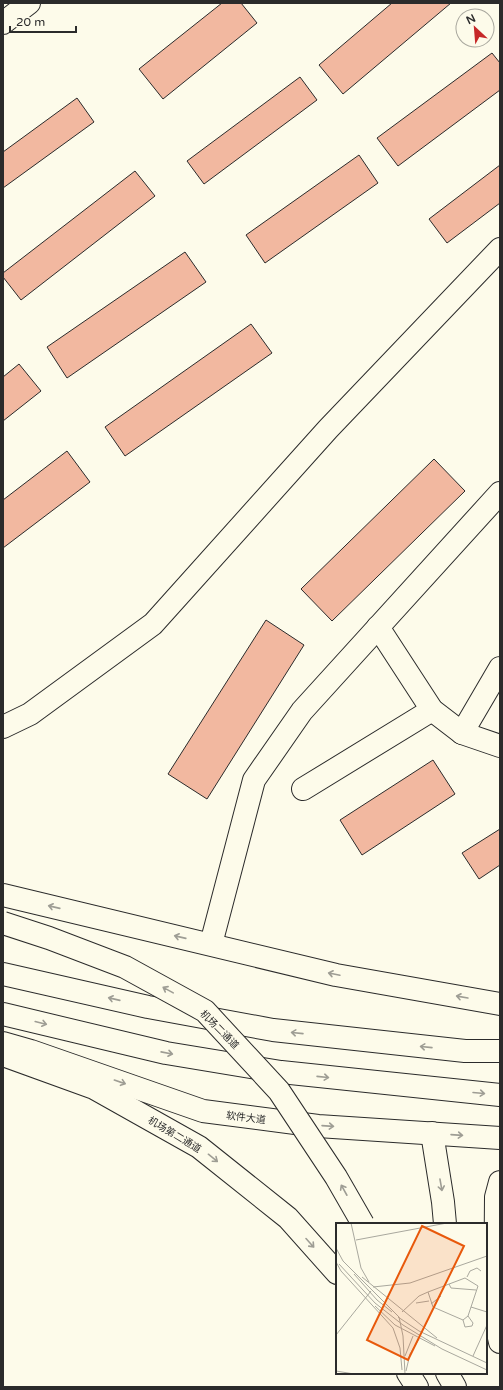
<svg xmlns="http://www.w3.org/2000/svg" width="503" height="1390" font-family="'Varela Round','Noto Sans SC',sans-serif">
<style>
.building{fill:#f2b8a0;stroke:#2b2b2b}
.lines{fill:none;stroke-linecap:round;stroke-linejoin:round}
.minor-casing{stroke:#2b2b2b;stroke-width:24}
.major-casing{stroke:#2b2b2b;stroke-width:24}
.highway-casing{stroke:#2b2b2b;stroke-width:24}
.minor{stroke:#fdfbea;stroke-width:22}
.major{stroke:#fdfbea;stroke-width:22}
.highway{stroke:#fdfbea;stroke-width:22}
.highway-bridge-casing{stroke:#2b2b2b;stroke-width:24;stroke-linecap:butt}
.highway-bridge{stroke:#fdfbea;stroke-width:22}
.oneway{stroke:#9e9d94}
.labels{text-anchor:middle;stroke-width:3;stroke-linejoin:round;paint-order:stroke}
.street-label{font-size:10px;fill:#2b2b2b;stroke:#fdfbea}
.inset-road{fill:none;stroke:#a9a89e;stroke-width:1}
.view{fill:#e8590c;fill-opacity:0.15;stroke:#e8590c;stroke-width:2}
.inset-edge{fill:none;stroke:#2b2b2b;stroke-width:2}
</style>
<rect width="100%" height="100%" fill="#fdfbea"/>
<!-- building -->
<g class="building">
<polygon points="222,3 241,3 257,23 163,99 139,69"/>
<polygon points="392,3 451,3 343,94 319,65"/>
<polygon points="492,53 500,63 500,90 398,166 377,138"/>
<polygon points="300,77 317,100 204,184 187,161"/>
<polygon points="77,98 94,122 3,188 3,152"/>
<polygon points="359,155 378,183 265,263 246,235"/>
<polygon points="500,165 500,203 447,243 429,219"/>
<polygon points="135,171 155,196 21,300 3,277 3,273"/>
<polygon points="185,252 206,282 67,378 47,347"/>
<polygon points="251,324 272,353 125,456 105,427"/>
<polygon points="19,364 41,391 3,421 3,377"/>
<polygon points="67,451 90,482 3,548 3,500"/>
<polygon points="434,459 465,491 332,621 301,589"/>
<polygon points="266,620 304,645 207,799 168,774"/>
<polygon points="433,760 455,794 362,855 340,820"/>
<polygon points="500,829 500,865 479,879 462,853"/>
</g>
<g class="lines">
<defs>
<g id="minor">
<polyline points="3,23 29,3"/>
<polyline points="378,627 432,710 462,733 500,746"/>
<polyline points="3,727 30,714 153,624 328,429 500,249"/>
<polyline points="462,733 500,668"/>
<polyline points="303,789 432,710"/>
<polyline points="3,895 336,975 500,1004"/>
<polyline points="211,944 254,780 302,711 500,493"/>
<polyline points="3,1043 31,1051 203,1111 318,1126 500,1138"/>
<polyline points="432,1133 443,1202 445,1224"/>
<polyline points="500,1182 496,1197 495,1320 500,1342"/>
</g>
<g id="major">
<polyline points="3,974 148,1007 273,1030 465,1051 500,1051"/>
<polyline points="3,1014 166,1053 281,1072 500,1095"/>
</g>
<g id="highway">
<polyline points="3,1055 94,1088 199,1147 288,1218 337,1273"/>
<polyline points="408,1373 417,1387"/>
<polyline points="447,1373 455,1387"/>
</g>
</defs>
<!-- minor casing -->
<use href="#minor" class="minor-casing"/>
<!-- major casing -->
<use href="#major" class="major-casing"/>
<!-- highway casing -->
<use href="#highway" class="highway-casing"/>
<!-- minor -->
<use href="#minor" class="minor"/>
<!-- major -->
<use href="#major" class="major"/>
<!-- highway -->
<use href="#highway" class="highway"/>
<defs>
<polyline id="highway-bridge" points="3,923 49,938 125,967 205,1011 279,1091 336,1177 363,1224"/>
</defs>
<!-- highway-bridge casing -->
<use href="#highway-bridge" class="highway-bridge-casing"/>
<!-- highway-bridge -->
<use href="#highway-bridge" class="highway-bridge"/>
</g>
<!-- one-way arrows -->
<defs><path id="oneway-shaft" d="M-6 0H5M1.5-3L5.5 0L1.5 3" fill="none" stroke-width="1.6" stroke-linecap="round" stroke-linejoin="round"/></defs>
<g class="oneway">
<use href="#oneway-shaft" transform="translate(54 907) rotate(-167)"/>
<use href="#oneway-shaft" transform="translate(180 937) rotate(-167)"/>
<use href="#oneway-shaft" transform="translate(334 974) rotate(-168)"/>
<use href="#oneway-shaft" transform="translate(168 990) rotate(-151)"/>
<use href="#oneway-shaft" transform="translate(462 997) rotate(-170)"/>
<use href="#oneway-shaft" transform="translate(114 999) rotate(-167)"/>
<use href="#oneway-shaft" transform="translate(41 1023) rotate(14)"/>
<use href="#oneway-shaft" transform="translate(297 1033) rotate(-174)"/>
<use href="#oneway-shaft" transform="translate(426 1047) rotate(-174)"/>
<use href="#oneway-shaft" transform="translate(167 1053) rotate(11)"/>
<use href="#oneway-shaft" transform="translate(323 1077) rotate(6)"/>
<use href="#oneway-shaft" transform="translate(120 1082) rotate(19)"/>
<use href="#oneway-shaft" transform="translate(479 1093) rotate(5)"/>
<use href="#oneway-shaft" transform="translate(328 1126) rotate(4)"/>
<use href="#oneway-shaft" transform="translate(457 1135) rotate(4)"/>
<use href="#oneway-shaft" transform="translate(213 1158) rotate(39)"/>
<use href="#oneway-shaft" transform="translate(441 1185) rotate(80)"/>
<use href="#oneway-shaft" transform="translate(344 1190) rotate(-119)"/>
<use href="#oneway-shaft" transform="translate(310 1243) rotate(48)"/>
</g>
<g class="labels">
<!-- street labels -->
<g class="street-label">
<text transform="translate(220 1029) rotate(45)" y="4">机场二通道</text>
<text transform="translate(246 1117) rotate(7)" y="4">软件大道</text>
<text transform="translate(175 1134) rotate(31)" y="4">机场第二通道</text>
</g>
</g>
<!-- overview -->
<g transform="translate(336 1223)">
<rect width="151" height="151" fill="#fdfbea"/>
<path class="inset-road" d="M15,0L25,45L33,59M20,17L111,0M0,25L7,38L63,94L67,113L69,151M0,39L5,48L57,105L64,125L66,147M3,41L39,80L67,102L106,126L151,147M18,51L41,77L56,89M26,54L101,115M131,54L134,48L141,45L145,48M113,61L115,65L140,67M37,64L74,60L151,33M80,80L93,78M95,81L105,73M39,83L59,102L99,123M135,84L151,89M66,89L83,73L92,69L129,55L142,63L132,93L127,97L97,84L92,69M62,94L83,108L151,140M127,97L129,104L136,103L137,100L132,93M0,112L35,68M69,133L77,113M137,133L151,102M0,148L18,151M70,148L74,131L83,116"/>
<path class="view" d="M86,3L128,23L72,137L31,117Z"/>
<rect width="151" height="151" class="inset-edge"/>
</g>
<!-- border -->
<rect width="503" height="1390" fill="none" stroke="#2b2b2b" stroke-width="8"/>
<!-- north arrow -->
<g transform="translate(475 28) rotate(334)"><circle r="19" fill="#fdfbea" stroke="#a9a89e"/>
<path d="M0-3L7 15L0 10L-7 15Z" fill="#c62828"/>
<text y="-6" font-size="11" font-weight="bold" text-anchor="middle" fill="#2b2b2b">N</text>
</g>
<!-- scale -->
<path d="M10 26v6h66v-6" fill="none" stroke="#2b2b2b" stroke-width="2"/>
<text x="16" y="26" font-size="12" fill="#2b2b2b" stroke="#fdfbea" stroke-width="3" paint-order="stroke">20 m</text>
</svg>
